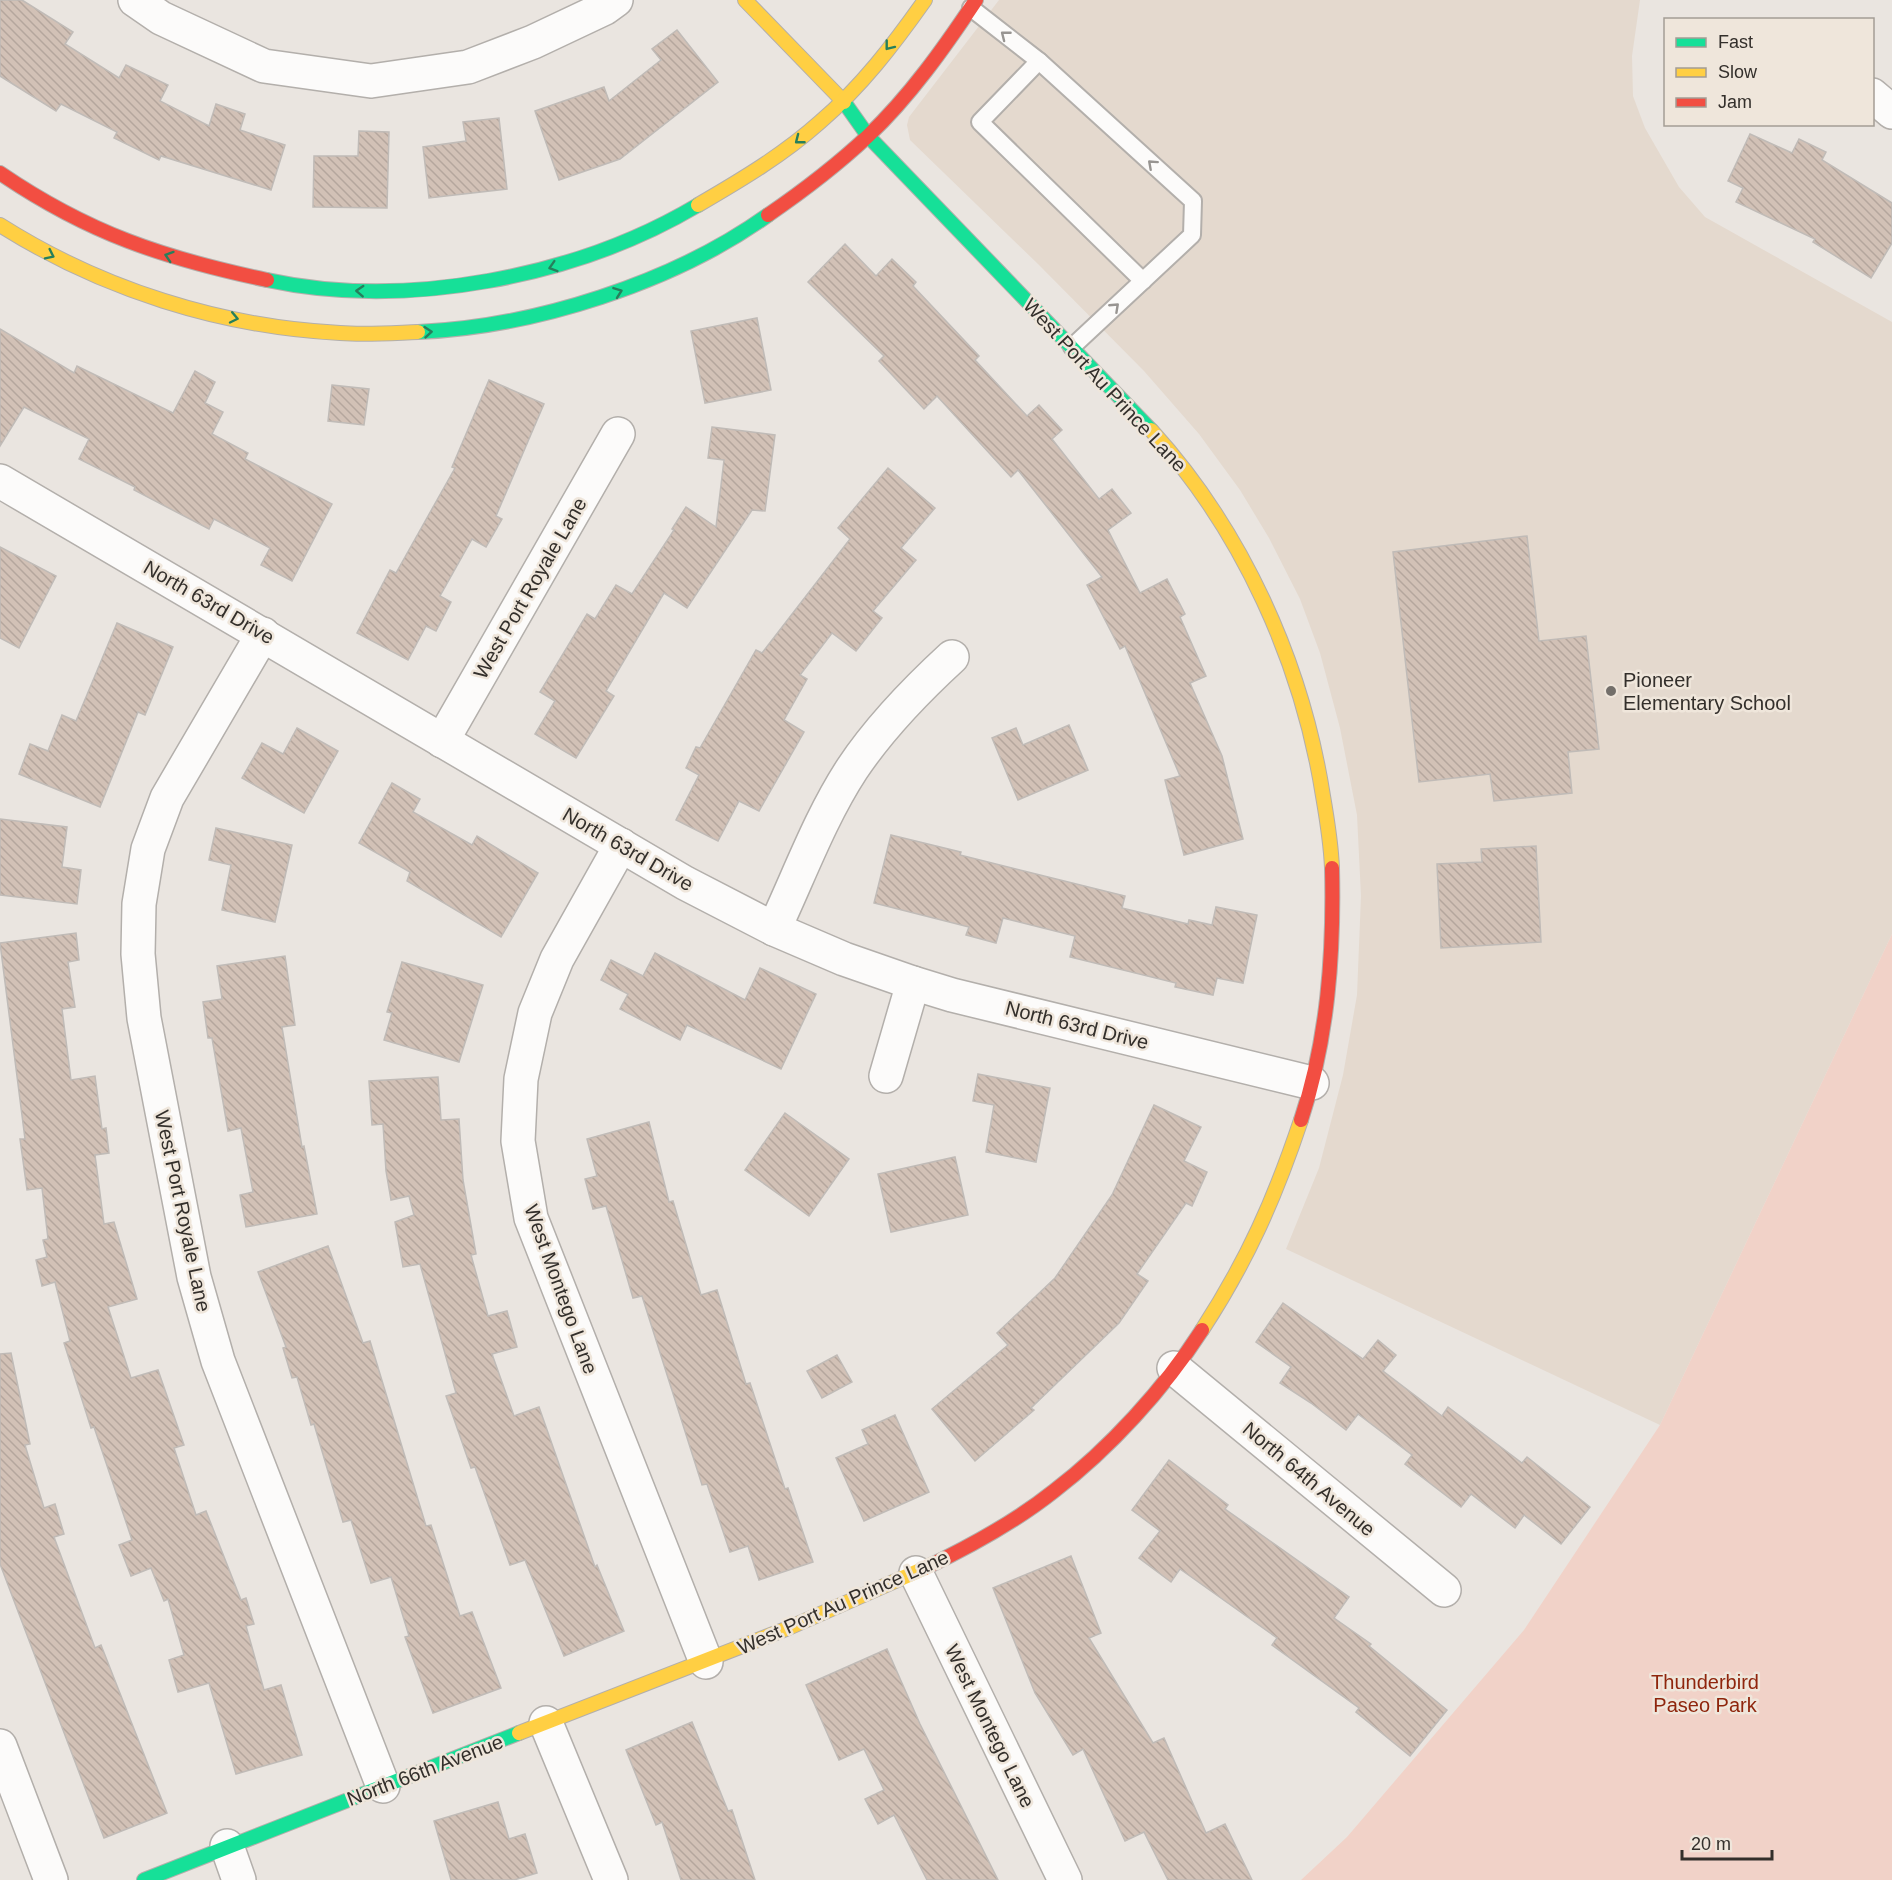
<svg xmlns="http://www.w3.org/2000/svg" width="1892" height="1880" font-family="Helvetica,sans-serif">
<style>
.built{fill:#e4d9ce}
.green{fill:#f1d2c8}
.building{fill:url(#building-back-hatch);stroke:#c0bbb7;stroke-width:1.5}
.lines{fill:none;stroke-linecap:round;stroke-linejoin:round}
.lane-casing{stroke:#b3afab;stroke-width:20}
.street-casing{stroke:#b3afab;stroke-width:36}
.fast-casing{stroke:#b3afab;stroke-width:16}
.slow-casing{stroke:#b3afab;stroke-width:16}
.jam-casing{stroke:#b3afab;stroke-width:16}
.lane{stroke:#fcfbfa;stroke-width:16}
.street{stroke:#fcfbfa;stroke-width:33}
.fast{stroke:#16e098;stroke-width:14}
.slow{stroke:#ffcf43;stroke-width:14}
.jam{stroke:#f24e42;stroke-width:14}
.oneway{stroke:#989592}
.oneway2{stroke:#267f5c}
.poi-dot{fill:#736f6a;stroke:#efe6db;stroke-width:2}
.labels{text-anchor:middle;stroke-width:5;stroke-linejoin:round;paint-order:stroke}
.street-label{font-size:20px;fill:#332f2b;stroke:#efe6db}
.poi-label{font-size:20px;fill:#332f2b;stroke:#efe6db;text-anchor:start}
.park-label{font-size:20px;fill:#8f260d;stroke:#efe6db}
</style>
<defs>
<pattern id="building-back-hatch" width="6" height="6" patternUnits="userSpaceOnUse" patternTransform="scale(1.5)"><rect width="6" height="6" fill="#d2c1b6"/><path d="M-1 5l2 2M0 0l6 6M5-1l2 2" fill="none" stroke="#b5a69d"/></pattern>
</defs>
<rect width="100%" height="100%" fill="#eae5e0"/>
<!-- built -->
<polygon class="built" points="999,0 1640,0 1632,56 1633,96 1645,128 1679,187 1705,217 1892,322 1892,934 1660,1425 1286,1249 1319,1168 1343,1075 1357,995 1361,896 1357,815 1340,728 1320,653 1300,599 1269,538 1240,490 1199,434 1144,371 1038,264 910,140 907,125 909,117"/>
<!-- green -->
<polygon class="green" points="1892,934 1892,1880 1301,1880 1347,1837 1524,1630 1660,1425"/>
<!-- building -->
<g class="building">
<polygon points="0,0 22,0 73,32 65,44 119,78 126,65 168,85 160,101 209,126 216,104 245,114 240,130 285,145 271,190 161,156 159,160 114,138 117,132 61,104 56,111 0,76"/>
<polygon points="677,30 718,82 620,159 559,180 535,111 604,87 609,101 661,60 652,49"/>
<polygon points="499,118 507,189 429,198 423,147 466,141 463,122"/>
<polygon points="359,131 389,132 387,208 313,207 314,156 358,156"/>
<polygon points="1750,134 1792,153 1799,139 1826,152 1822,160 1892,203 1892,243 1871,278 1813,242 1815,239 1736,202 1743,188 1728,181"/>
<polygon points="845,244 876,276 892,259 916,282 913,286 979,356 975,360 1027,416 1039,405 1062,430 1052,439 1099,499 1112,489 1131,513 1108,530 1140,593 1167,579 1185,614 1180,617 1206,676 1190,683 1222,756 1243,839 1184,855 1165,780 1180,776 1125,646 1120,649 1087,585 1102,577 1018,470 1011,477 937,396 924,409 879,361 884,356 808,282"/>
<polygon points="757,318 771,390 705,403 691,331"/>
<polygon points="0,329 74,373 77,366 173,413 195,371 215,382 205,403 223,412 212,434 248,453 245,459 332,504 292,581 261,565 270,548 214,519 209,529 134,490 135,487 79,459 89,439 24,407 0,446"/>
<polygon points="489,380 544,404 496,516 502,519 486,547 472,539 440,596 451,602 436,631 426,626 408,660 357,633 390,570 396,573 455,468 452,467"/>
<polygon points="332,385 369,389 364,425 328,421"/>
<polygon points="712,427 775,435 765,511 752,510 687,608 664,593 606,691 614,696 576,758 535,734 555,701 540,692 587,614 595,619 616,585 632,594 674,530 672,529 686,507 716,527 724,460 708,458"/>
<polygon points="888,468 935,508 901,548 916,560 873,611 882,618 856,651 832,633 800,675 807,679 784,720 804,732 759,811 739,801 718,841 676,820 699,775 686,768 696,747 700,748 756,650 762,653 850,539 838,528"/>
<polygon points="1527,536 1539,641 1586,636 1599,749 1568,752 1572,793 1494,801 1490,774 1419,782 1393,552"/>
<polygon points="0,547 56,576 19,648 0,638"/>
<polygon points="117,623 173,647 145,715 138,712 100,807 19,774 30,744 48,751 62,715 76,721"/>
<polygon points="1069,725 1088,770 1018,800 992,738 1016,728 1023,745"/>
<polygon points="297,728 338,751 304,813 242,778 262,743 283,754"/>
<polygon points="392,783 420,799 413,812 472,845 477,836 538,873 501,937 407,881 410,872 359,843"/>
<polygon points="0,819 67,827 62,867 81,870 77,904 0,895"/>
<polygon points="216,828 292,845 275,922 222,910 231,865 209,860"/>
<polygon points="891,835 961,852 960,855 1125,896 1122,908 1188,924 1189,920 1212,925 1216,907 1257,915 1243,983 1217,978 1213,995 1175,987 1176,983 1070,957 1075,936 1003,918 996,943 966,935 969,927 874,903"/>
<polygon points="1536,846 1541,942 1441,948 1437,864 1482,862 1481,849"/>
<polygon points="76,933 79,960 68,962 75,1007 62,1009 71,1080 95,1076 102,1129 106,1128 109,1153 95,1155 104,1224 114,1222 137,1299 108,1307 131,1378 158,1370 184,1445 174,1448 196,1515 206,1511 241,1600 246,1598 254,1624 246,1626 264,1690 281,1685 302,1755 236,1774 209,1683 178,1692 169,1660 184,1655 168,1599 164,1601 151,1568 131,1576 119,1545 132,1540 94,1427 91,1428 64,1343 70,1341 55,1282 42,1286 36,1260 47,1257 43,1240 48,1239 42,1188 27,1190 20,1139 25,1139 0,943"/>
<polygon points="655,953 745,1000 760,968 816,994 781,1069 687,1025 680,1040 620,1009 628,994 601,980 611,960 643,976"/>
<polygon points="285,956 295,1025 282,1027 302,1147 304,1146 317,1214 246,1227 240,1195 253,1192 241,1128 228,1131 212,1038 208,1038 203,1002 222,999 217,966"/>
<polygon points="402,962 483,985 459,1062 384,1040 392,1013 387,1012"/>
<polygon points="978,1074 1050,1088 1036,1162 986,1152 994,1105 973,1101"/>
<polygon points="438,1077 441,1120 459,1119 463,1180 476,1254 471,1255 488,1316 507,1311 517,1347 492,1354 514,1416 539,1407 595,1567 597,1565 624,1631 564,1656 525,1560 510,1565 475,1467 471,1468 446,1396 456,1393 420,1264 403,1267 395,1222 414,1215 409,1196 391,1200 386,1171 383,1124 372,1125 369,1081"/>
<polygon points="1154,1105 1201,1127 1184,1161 1207,1172 1192,1206 1186,1203 1137,1274 1148,1281 1119,1323 1031,1408 1034,1410 975,1461 932,1409 1008,1345 997,1333 1055,1278 1112,1195"/>
<polygon points="785,1113 849,1159 809,1216 745,1170"/>
<polygon points="649,1122 669,1202 673,1201 701,1295 717,1290 746,1384 750,1383 785,1489 788,1488 813,1562 759,1580 748,1546 730,1552 707,1484 702,1485 642,1296 633,1298 606,1206 593,1209 585,1179 597,1176 587,1139"/>
<polygon points="955,1157 968,1215 891,1232 878,1174"/>
<polygon points="328,1246 363,1343 370,1341 426,1526 431,1525 460,1616 472,1612 501,1688 433,1713 405,1637 409,1636 391,1577 371,1583 351,1520 343,1522 314,1424 311,1425 297,1377 292,1378 283,1348 286,1347 258,1272"/>
<polygon points="1283,1303 1363,1359 1378,1340 1396,1355 1383,1371 1442,1416 1448,1407 1522,1463 1527,1457 1590,1507 1561,1544 1524,1515 1515,1528 1471,1494 1461,1507 1405,1464 1412,1455 1358,1414 1346,1430 1311,1403 1280,1383 1291,1367 1256,1342"/>
<polygon points="11,1353 30,1444 25,1445 44,1508 55,1504 64,1534 54,1537 95,1648 101,1645 167,1813 104,1838 0,1564 0,1354"/>
<polygon points="837,1355 852,1382 822,1398 807,1371"/>
<polygon points="895,1415 929,1492 864,1521 836,1458 868,1444 862,1430"/>
<polygon points="1169,1460 1228,1505 1225,1509 1349,1597 1334,1618 1371,1644 1369,1646 1447,1710 1410,1756 1356,1712 1359,1708 1272,1645 1277,1638 1180,1569 1171,1582 1139,1558 1160,1531 1132,1510"/>
<polygon points="1071,1556 1101,1633 1089,1638 1153,1743 1164,1738 1206,1833 1225,1824 1252,1880 1168,1880 1144,1832 1125,1841 1083,1749 1073,1755 1035,1693 993,1588"/>
<polygon points="887,1649 920,1724 998,1880 927,1880 894,1815 878,1824 865,1799 884,1790 864,1749 839,1760 806,1685"/>
<polygon points="692,1722 728,1811 732,1810 755,1880 681,1880 662,1822 656,1825 626,1750"/>
<polygon points="498,1802 509,1839 525,1834 537,1873 514,1880 451,1880 434,1821"/>
</g>
<g class="lines">
<defs>
<g id="lane">
<polyline points="971,8 1039,61 1193,201 1192,235 1072,347"/>
<polyline points="1039,61 980,122 1143,281"/>
</g>
<g id="street">
<polyline points="135,0 161,18 264,66 371,81 468,67 533,42 605,8 616,0"/>
<polyline points="1872,95 1892,112"/>
<polyline points="0,481 685,883 774,929 844,959 913,983 952,995 1312,1083"/>
<polyline points="263,634 167,798 148,849 139,904 138,954 144,1018 194,1277 218,1361 383,1786"/>
<polyline points="442,741 618,434"/>
<polyline points="621,845 557,959 535,1013 521,1079 518,1141 531,1218 706,1662"/>
<path d="M774,929C799,876 820,818 852,769C880,727 915,691 952,657"/>
<polyline points="886,1076 913,983"/>
<polyline points="1174,1368 1444,1590"/>
<polyline points="916,1573 1065,1880"/>
<polyline points="546,1723 611,1880"/>
<polyline points="0,1746 51,1880"/>
<polyline points="227,1846 239,1880"/>
</g>
<g id="fast">
<polyline points="844,102 868,136 1151,430"/>
<path d="M267,280C406,310 577,277 698,205"/>
<path d="M418,332C534,327 673,283 768,215"/>
<polyline points="144,1880 519,1733"/>
</g>
<g id="slow">
<polyline points="745,0 844,102"/>
<path d="M698,205C741,180 783,155 820,122C861,87 894,44 925,0"/>
<path d="M0,225C101,289 221,327 340,333C366,335 392,333 418,332"/>
<path d="M1151,430C1242,530 1302,662 1323,796C1327,819 1331,844 1332,868"/>
<path d="M1202,1330C1247,1261 1275,1198 1301,1120"/>
<polyline points="519,1733 786,1629 925,1568"/>
</g>
<g id="jam">
<path d="M0,173C88,233 163,258 267,280"/>
<path d="M768,215C803,191 837,165 868,136C910,96 944,48 976,0"/>
<path d="M1301,1120C1328,1039 1334,953 1332,868"/>
<path d="M925,1568C969,1547 1015,1522 1054,1491C1109,1449 1164,1389 1202,1330"/>
</g>
</defs>
<!-- lane casing -->
<use href="#lane" class="lane-casing"/>
<!-- street casing -->
<use href="#street" class="street-casing"/>
<!-- fast casing -->
<use href="#fast" class="fast-casing"/>
<!-- slow casing -->
<use href="#slow" class="slow-casing"/>
<!-- jam casing -->
<use href="#jam" class="jam-casing"/>
<!-- lane -->
<use href="#lane" class="lane"/>
<!-- street -->
<use href="#street" class="street"/>
<!-- fast -->
<use href="#fast" class="fast"/>
<!-- slow -->
<use href="#slow" class="slow"/>
<!-- jam -->
<use href="#jam" class="jam"/>
</g>
<!-- one-way arrows -->
<defs><path id="oneway-chevron" d="M-2-3.5L2.5 0L-2 3.5" fill="none" stroke-width="1.6" stroke-linecap="round" stroke-linejoin="round" transform="scale(1.5)"/></defs>
<g class="oneway">
<use href="#oneway-chevron" transform="translate(1005 35) rotate(-142)"/>
<use href="#oneway-chevron" transform="translate(1152 164) rotate(-138)"/>
<use href="#oneway-chevron" transform="translate(1115 307) rotate(-43)"/>
</g>
<g class="oneway2">
<use href="#oneway-chevron" transform="translate(889 46) rotate(128)"/>
<use href="#oneway-chevron" transform="translate(799 140) rotate(142)"/>
<use href="#oneway-chevron" transform="translate(50 255) rotate(26)"/>
<use href="#oneway-chevron" transform="translate(169 256) rotate(-162)"/>
<use href="#oneway-chevron" transform="translate(553 267) rotate(163)"/>
<use href="#oneway-chevron" transform="translate(360 291) rotate(-177)"/>
<use href="#oneway-chevron" transform="translate(618 292) rotate(-20)"/>
<use href="#oneway-chevron" transform="translate(234 318) rotate(12)"/>
<use href="#oneway-chevron" transform="translate(428 332) rotate(-5)"/>
</g>
<!-- markers -->
<circle class="poi-dot" cx="1611" cy="691" r="6"/>
<g class="labels">
<!-- street labels -->
<g class="street-label">
<text transform="translate(1105 385) rotate(47)" y="7">West Port Au Prince Lane</text>
<text transform="translate(530 588) rotate(-60)" y="7">West Port Royale Lane</text>
<text transform="translate(209 602) rotate(30)" y="7">North 63rd Drive</text>
<text transform="translate(628 849) rotate(30)" y="7">North 63rd Drive</text>
<text transform="translate(1077 1025) rotate(14)" y="7">North 63rd Drive</text>
<text transform="translate(183 1211) rotate(78)" y="7">West Port Royale Lane</text>
<text transform="translate(561 1289) rotate(70)" y="7">West Montego Lane</text>
<text transform="translate(1309 1479) rotate(40)" y="7">North 64th Avenue</text>
<text transform="translate(843 1602) rotate(-24)" y="7">West Port Au Prince Lane</text>
<text transform="translate(990 1726) rotate(64)" y="7">West Montego Lane</text>
<text transform="translate(425 1770) rotate(-21)" y="7">North 66th Avenue</text>
</g>
<!-- poi labels -->
<g class="poi-label">
<text x="1623" y="687">Pioneer<tspan x="1623" dy="23">Elementary School</tspan></text>
</g>
<!-- park labels -->
<g class="park-label">
<text x="1705" y="1689">Thunderbird<tspan x="1705" dy="23">Paseo Park</tspan></text>
</g>
</g>
<!-- legend -->
<rect x="1664" y="18" width="210" height="108" fill="#efe6db" stroke="#a49d95" stroke-width="1.5"/>
<rect x="1676" y="38" width="30" height="9" fill="#16e098" stroke="#a49d95" stroke-width="1.5"/>
<text x="1718" y="48" font-size="18" fill="#332f2b">Fast</text>
<rect x="1676" y="68" width="30" height="9" fill="#ffcf43" stroke="#a49d95" stroke-width="1.5"/>
<text x="1718" y="78" font-size="18" fill="#332f2b">Slow</text>
<rect x="1676" y="98" width="30" height="9" fill="#f24e42" stroke="#a49d95" stroke-width="1.5"/>
<text x="1718" y="108" font-size="18" fill="#332f2b">Jam</text>
<!-- scale -->
<path d="M1682 1850v9h90v-9" fill="none" stroke="#332f2b" stroke-width="3"/>
<text x="1691" y="1850" font-size="18" fill="#332f2b" stroke="#efe6db" stroke-width="4.5" paint-order="stroke">20 m</text>
</svg>
